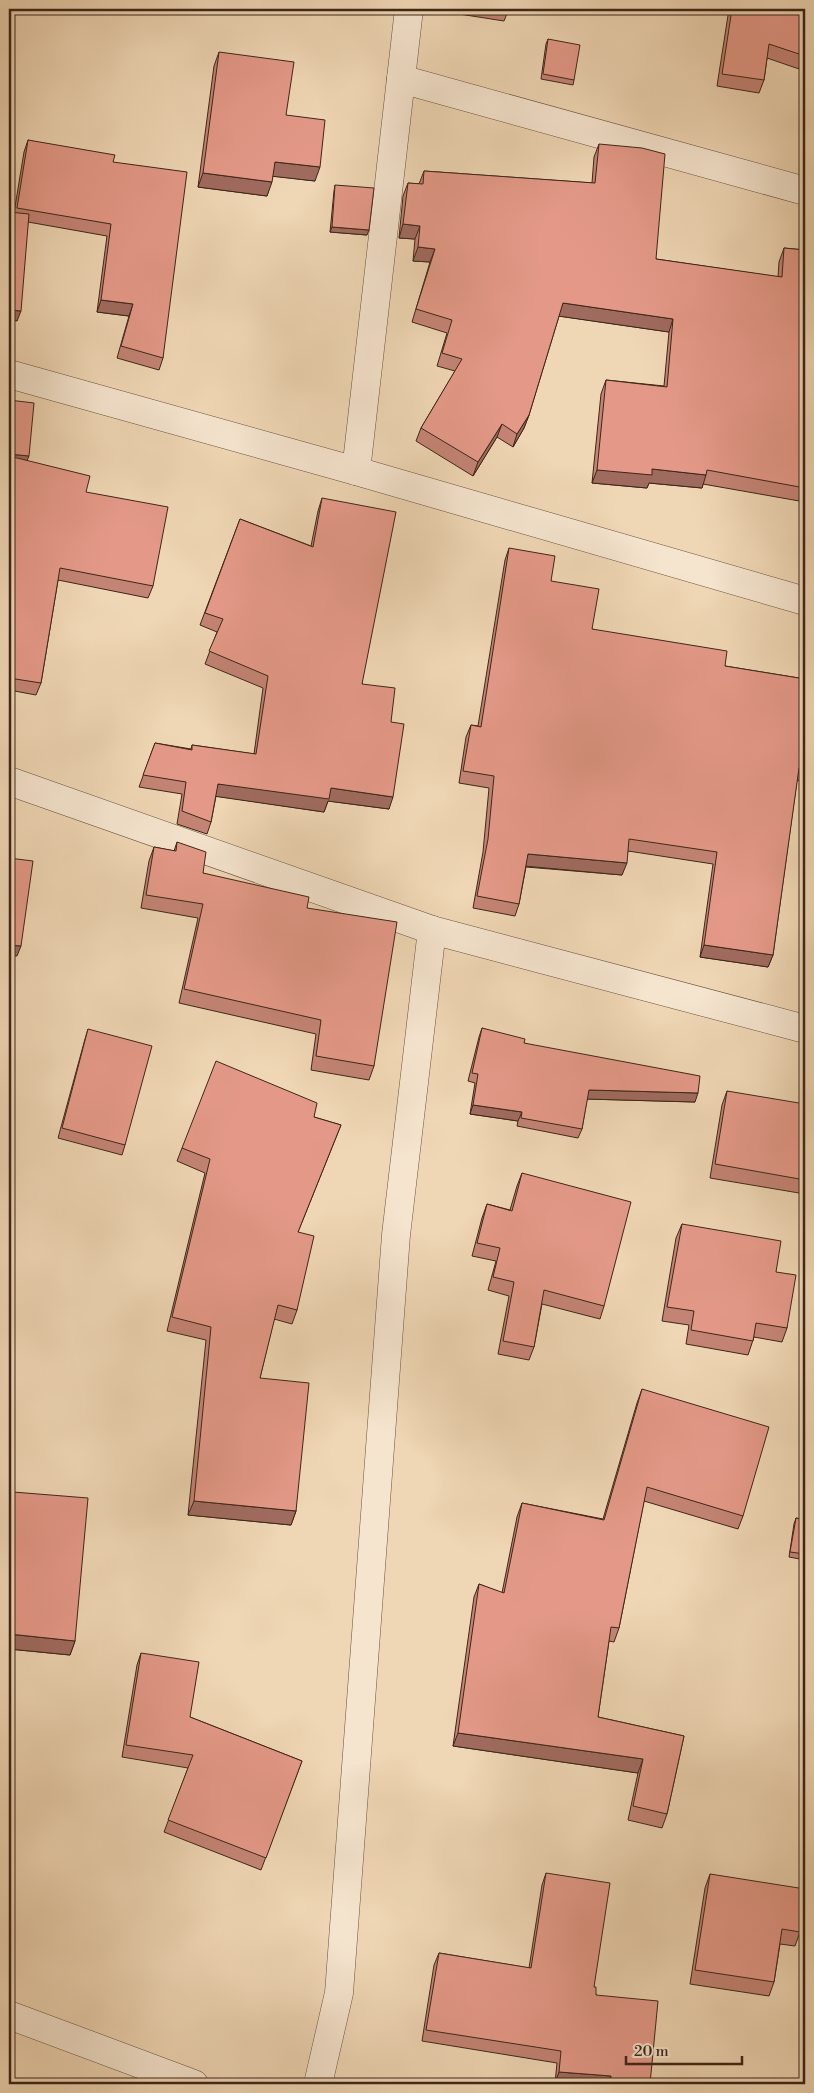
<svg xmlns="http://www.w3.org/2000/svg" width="814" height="2093" font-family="'Libre Bodoni',serif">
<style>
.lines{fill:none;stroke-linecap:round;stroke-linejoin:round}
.street-casing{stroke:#6a523f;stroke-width:29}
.street{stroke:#f5e4ce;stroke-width:28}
.wall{fill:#c48475;stroke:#3d2618}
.shaded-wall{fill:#a06b5f;stroke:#3d2618}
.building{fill:#e49988;stroke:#3d2618}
</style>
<rect width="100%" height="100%" fill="#efd6b4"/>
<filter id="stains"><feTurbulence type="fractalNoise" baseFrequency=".004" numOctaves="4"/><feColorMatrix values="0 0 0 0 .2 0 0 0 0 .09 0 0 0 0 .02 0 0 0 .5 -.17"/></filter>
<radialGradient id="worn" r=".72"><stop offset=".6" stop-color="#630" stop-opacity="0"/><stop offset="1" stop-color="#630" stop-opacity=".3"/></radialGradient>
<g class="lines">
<defs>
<g id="street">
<polyline points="401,79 805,191"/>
<polyline points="9,374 356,471 805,601"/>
<polyline points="356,471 409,9"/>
<polyline points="9,781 432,930 805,1029"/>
<polyline points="9,2015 194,2084"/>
<polyline points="318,2084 339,1993 396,1235 432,930"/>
</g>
</defs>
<!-- street casing -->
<use href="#street" class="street-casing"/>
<!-- street -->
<use href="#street" class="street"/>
</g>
<!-- wall -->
<g class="wall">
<polygon points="440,9 509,9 504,21 440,11"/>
<polygon points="729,9 805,9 805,71 767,58 764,80 759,93 717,86"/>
<polygon points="548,39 574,80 573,85 541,79 546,44"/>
<polygon points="219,52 286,115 315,181 273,176 267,196 198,187 214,66"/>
<polygon points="28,140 113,162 163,358 159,370 117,358 129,316 97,312 107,236 28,222 17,321 14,213 24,152"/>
<polygon points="599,144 656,259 778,277 779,262 784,248 805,250 805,502 703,484 702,488 649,483 647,488 592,483 601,394 606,380 664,386 669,332 559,316 529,415 524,428 513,447 497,437 473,476 416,441 421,428 455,371 437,366 447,333 412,322 430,262 413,261 415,239 399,238 403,196 408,183 419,184 424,171 592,183 594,157"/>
<polygon points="335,185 367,235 330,232 334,191"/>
<polygon points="9,400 27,461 86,492 153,586 148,598 58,580 41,683 36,695 9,690"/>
<polygon points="322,498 362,684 391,722 389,809 328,801 324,812 216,796 211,822 207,834 177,824 182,794 139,787 155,743 191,749 192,745 254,754 263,688 205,664 217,632 200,625 240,519 311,546 318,511"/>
<polygon points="509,548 551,581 592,629 725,666 805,679 805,782 797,780 773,955 768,967 700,957 713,864 628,851 622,875 526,867 519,904 515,916 473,908 483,852 489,788 459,783 466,737 471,725 478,726 505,560"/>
<polygon points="177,842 203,873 307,908 374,1066 369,1080 311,1070 316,1034 179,1003 198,918 141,908 149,861 154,847 174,851"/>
<polygon points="482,1028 524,1043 695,1102 587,1099 582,1129 578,1138 517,1126 518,1121 470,1114 475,1083 468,1081 479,1037"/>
<polygon points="88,1029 125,1145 122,1155 58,1138 85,1039"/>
<polygon points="727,1091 803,1135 805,1136 805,1194 710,1178 722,1105"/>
<polygon points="314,1117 341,1125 298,1232 297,1310 292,1324 274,1319 260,1378 296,1511 291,1525 188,1515 206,1340 167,1331 205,1173 177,1161 182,1148"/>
<polygon points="522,1173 604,1306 600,1319 542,1304 534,1347 529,1360 498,1354 509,1296 488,1290 496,1261 472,1256 482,1218 487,1204 510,1210 517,1186"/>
<polygon points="682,1224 776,1272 787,1328 782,1342 754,1337 748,1355 686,1344 689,1325 662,1321 676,1238"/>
<polygon points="642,1389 743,1516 738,1529 644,1501 619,1628 614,1642 609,1641 598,1717 684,1736 667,1814 662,1828 628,1820 638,1773 453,1746 474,1597 479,1584 502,1593 517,1517 522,1503 603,1519 637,1403"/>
<polygon points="13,1492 75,1641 70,1655 9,1649 9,1504"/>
<polygon points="796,1518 805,1520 805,1560 789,1557 794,1524"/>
<polygon points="141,1653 190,1717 302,1761 261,1870 164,1832 188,1768 122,1757 137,1665"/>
<polygon points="546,1873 594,1987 596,1995 650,2084 566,2084 555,2083 557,2063 422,2041 434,1965 439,1953 529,1968 542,1885"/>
<polygon points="710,1874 800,1932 795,1946 780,1944 774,1982 769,1996 690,1984 705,1888"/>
</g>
<!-- shaded-wall -->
<g class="shaded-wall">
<polygon points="275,162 320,167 315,181 270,176"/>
<polygon points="203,173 272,182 267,196 198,187"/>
<polygon points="403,224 420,226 415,239 399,238"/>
<polygon points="332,227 369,230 367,235 330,232"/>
<polygon points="418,247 435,249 430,262 413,261"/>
<polygon points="101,300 133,304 129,316 97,312"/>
<polygon points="563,303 673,319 669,332 558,316"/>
<polygon points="9,310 21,311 17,321 9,320"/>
<polygon points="529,415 524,428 513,447 517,434"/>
<polygon points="502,424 497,437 473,476 478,462"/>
<polygon points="9,454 29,456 25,466 9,464"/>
<polygon points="652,469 706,475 702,488 649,483 647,488 592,483 597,470"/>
<polygon points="218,784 331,788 393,797 389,809 328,801 324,812 213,796"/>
<polygon points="528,854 627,863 622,875 524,866"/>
<polygon points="9,945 21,946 17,956 9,955"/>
<polygon points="704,945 773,955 768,967 700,957"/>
<polygon points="589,1090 698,1093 695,1102 585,1099"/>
<polygon points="473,1105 522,1112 518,1121 470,1114"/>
<polygon points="194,1501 296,1511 291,1525 188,1515"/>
<polygon points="9,1634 75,1641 70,1655 9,1649"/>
<polygon points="458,1733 643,1759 638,1773 453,1746"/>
<polygon points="559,2072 611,2076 608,2084 566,2084 555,2083"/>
</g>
<!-- building -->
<g class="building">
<polygon points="732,9 805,9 805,56 769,44 764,80 722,74"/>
<polygon points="548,39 580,45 574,80 543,74"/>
<polygon points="219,52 294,62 286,115 325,120 320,167 275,162 272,182 203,173"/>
<polygon points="28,140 115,155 113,162 187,172 163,358 121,346 133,304 101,300 111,224 17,208"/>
<polygon points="599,144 642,148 665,154 656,259 782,277 784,248 805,250 805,488 707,470 706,475 652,469 652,475 597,470 606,380 667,387 673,319 563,303 529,415 517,434 502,424 478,462 421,428 462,359 442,353 452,320 416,309 435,249 418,247 420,226 403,224 408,183 423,184 424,171 595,183"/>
<polygon points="335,185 374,188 369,230 332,227"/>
<polygon points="9,212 29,214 21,311 9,310"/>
<polygon points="9,400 34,403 29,456 9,454"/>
<polygon points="9,456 90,476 86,492 168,507 153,586 60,568 41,683 9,678"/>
<polygon points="322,498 396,512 362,684 395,688 391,722 404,724 393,797 331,788 329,799 218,784 211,822 182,811 186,782 143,775 155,743 192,750 192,745 256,754 268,676 209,651 223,619 205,613 240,519 313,547"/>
<polygon points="509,548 555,556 551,581 599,589 592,629 727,651 725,666 805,679 805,769 799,768 773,955 704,945 717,852 629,839 627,863 528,854 519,904 477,896 488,839 494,776 463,771 471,725 481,727"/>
<polygon points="177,842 206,852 203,873 309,897 307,908 397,922 374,1066 316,1056 321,1020 184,989 203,904 146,895 154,847 176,851"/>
<polygon points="9,858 33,861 21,946 9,945"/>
<polygon points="482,1028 525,1039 524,1043 700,1076 698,1093 589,1090 582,1129 521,1118 522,1112 473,1105 478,1074 472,1073"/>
<polygon points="88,1029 152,1046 125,1145 62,1128"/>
<polygon points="216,1061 317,1103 314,1117 341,1125 298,1232 314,1236 297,1310 278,1305 260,1378 309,1383 296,1511 194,1501 211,1327 172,1317 210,1159 182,1148"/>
<polygon points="727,1091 805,1104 805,1121 803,1135 805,1136 805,1180 715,1164"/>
<polygon points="522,1173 631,1202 604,1306 544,1290 534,1347 503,1341 514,1282 493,1277 500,1248 477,1243 487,1204 512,1211"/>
<polygon points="682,1224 781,1241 776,1272 796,1275 787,1328 756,1323 753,1341 691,1330 694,1311 667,1307"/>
<polygon points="642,1389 769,1427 743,1516 647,1487 619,1628 611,1627 598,1717 684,1736 667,1814 633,1806 643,1759 458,1733 479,1584 504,1593 522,1503 604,1520"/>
<polygon points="13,1492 88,1498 75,1641 9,1634 9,1526 10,1526"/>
<polygon points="796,1518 805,1520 805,1554 790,1552"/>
<polygon points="141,1653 199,1662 190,1717 302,1761 266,1858 168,1820 193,1755 126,1745"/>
<polygon points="546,1873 610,1883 594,1987 596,1987 596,1995 658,2001 650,2084 610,2084 611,2076 559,2072 561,2051 426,2030 439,1953 531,1968"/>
<polygon points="710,1874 805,1889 805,1901 800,1932 782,1929 774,1982 695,1970"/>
</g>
<!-- margin -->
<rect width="814" height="2093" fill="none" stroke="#efd6b4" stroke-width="30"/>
<rect x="10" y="10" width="794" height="2073" fill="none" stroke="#3d2618" stroke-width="2.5"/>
<rect x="15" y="15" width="784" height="2063" fill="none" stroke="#3d2618"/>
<!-- scale -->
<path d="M626 2056v8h116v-8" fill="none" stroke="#3d2618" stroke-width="2.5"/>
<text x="634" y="2056" font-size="15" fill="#3d2618" stroke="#f5e4ce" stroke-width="4" paint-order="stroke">20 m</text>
<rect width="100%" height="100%" filter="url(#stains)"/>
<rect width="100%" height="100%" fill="url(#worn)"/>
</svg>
